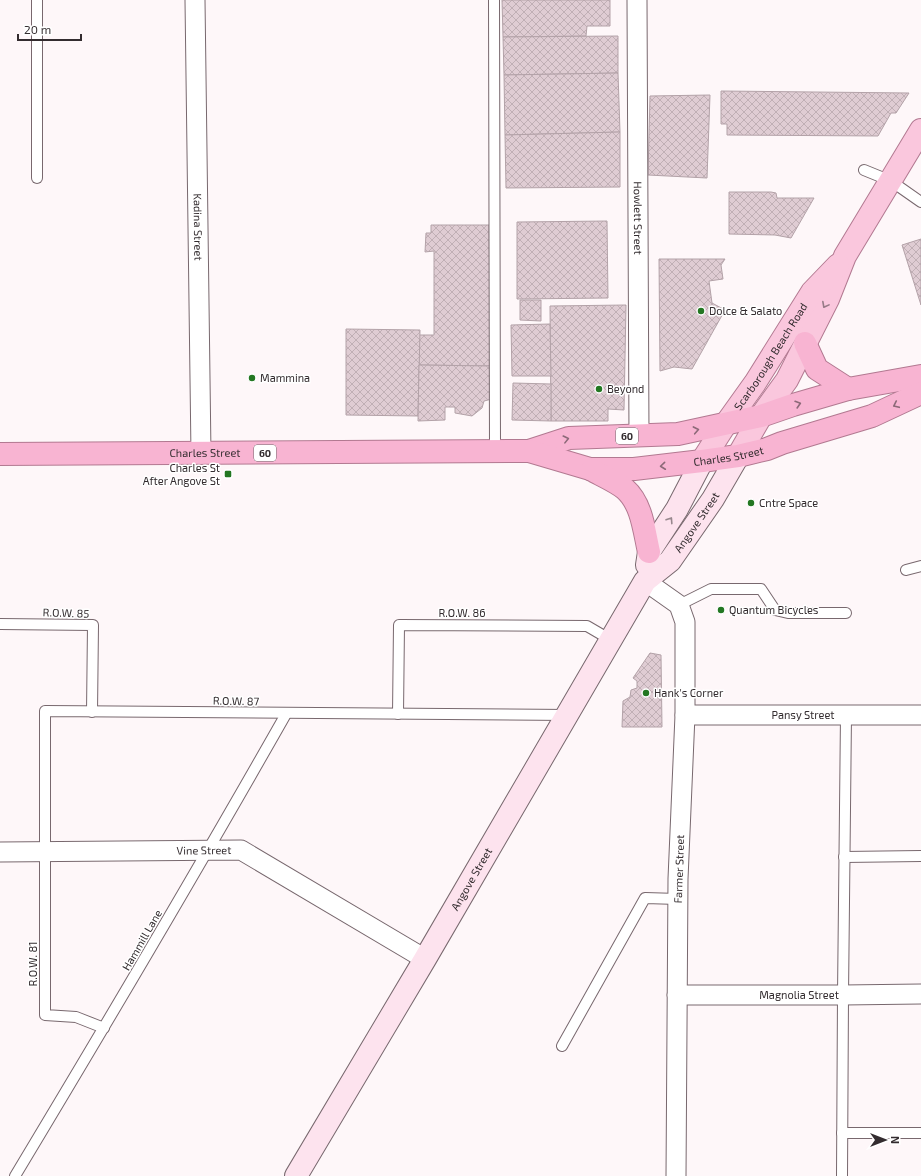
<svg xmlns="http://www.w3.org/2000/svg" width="921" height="1176" font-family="'Exo 2',sans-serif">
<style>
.building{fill:url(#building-cross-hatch);stroke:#b3a2a8}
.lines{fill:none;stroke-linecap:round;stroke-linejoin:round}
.service-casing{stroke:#78686e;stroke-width:12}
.minor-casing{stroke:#78686e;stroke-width:21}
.secondary-casing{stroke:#78686e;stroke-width:24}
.primary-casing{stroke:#b27991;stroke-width:24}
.trunk-casing{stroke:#b27991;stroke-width:24}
.service{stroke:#fff;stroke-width:10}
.minor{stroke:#fff;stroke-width:19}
.secondary{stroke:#fde3ee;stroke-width:22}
.primary{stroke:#fac7dd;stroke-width:22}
.trunk{stroke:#f8b4d2;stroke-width:22}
.oneway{stroke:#967a86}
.oneway2{stroke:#8c6978}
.oneway3{stroke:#98888e}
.poi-dot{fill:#237722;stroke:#fff;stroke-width:1.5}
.labels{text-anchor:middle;stroke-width:3;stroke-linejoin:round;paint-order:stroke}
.shield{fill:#fff;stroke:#706b6d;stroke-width:1}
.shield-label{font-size:10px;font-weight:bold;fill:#332c2f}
.street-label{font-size:11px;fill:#332c2f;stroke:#fff}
.poi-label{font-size:11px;fill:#332c2f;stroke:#fff;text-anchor:start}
</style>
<defs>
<pattern id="building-cross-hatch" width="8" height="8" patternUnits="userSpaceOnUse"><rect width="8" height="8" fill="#dfccd3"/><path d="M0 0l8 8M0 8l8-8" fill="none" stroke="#c0afb5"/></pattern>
</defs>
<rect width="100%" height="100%" fill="#fef7f9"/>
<!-- building -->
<g class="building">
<polygon points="502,0 610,0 610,26 587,26 586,36 503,37"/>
<polygon points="618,36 618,73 504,75 503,37"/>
<polygon points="618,73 620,132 505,135 504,75"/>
<polygon points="721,91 909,93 896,113 891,113 878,136 727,135 727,124 721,124"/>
<polygon points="710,95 707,178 648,175 650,96"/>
<polygon points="620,132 620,187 506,188 505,135"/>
<polygon points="729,192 771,192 776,193 777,198 814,198 791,238 775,235 729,234"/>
<polygon points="607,221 608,298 517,299 517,222"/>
<polygon points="431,225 489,225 491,366 419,365 419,335 434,335 434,251 425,252 426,233 431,233"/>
<polygon points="921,239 921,305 902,245"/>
<polygon points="659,259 725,259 721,265 723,279 709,281 712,303 725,310 692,369 674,367 660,371"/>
<polygon points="520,300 541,300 541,321 520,320"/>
<polygon points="626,305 624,410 608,409 608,421 551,421 550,306"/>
<polygon points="550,324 551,376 512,376 511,325"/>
<polygon points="346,329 420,330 418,416 346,415"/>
<polygon points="419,365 491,366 492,399 484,401 482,408 472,416 455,413 455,407 445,407 445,420 418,421"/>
<polygon points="513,383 551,384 551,421 512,420"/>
<polygon points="650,653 661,655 662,727 622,727 623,701 630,697 631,690 637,688 637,681 633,678"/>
</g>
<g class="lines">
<defs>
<g id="service">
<polyline points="37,0 37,178"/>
<polyline points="494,0 495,451"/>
<polyline points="864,170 891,181 921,202"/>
<polyline points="906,570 921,566"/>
<polyline points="679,605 711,589 761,589 775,610 788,613 846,613"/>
<polyline points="0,624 93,625 92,712"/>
<polyline points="398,714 399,625 587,626 611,640"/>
<polyline points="844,857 921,856"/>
<polyline points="104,1028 76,1017 45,1015 45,711 568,715"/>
<polyline points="562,1046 645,898 678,899"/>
<polyline points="842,1133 921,1133"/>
<path d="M15,1176C107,1023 198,869 286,714"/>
<polyline points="842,1176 843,995 846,715"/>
</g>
<g id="minor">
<path id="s1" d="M195,0L201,454"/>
<path id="s2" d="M637,0L639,436"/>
<polyline points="645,581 679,605 685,622 685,715 678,879 676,1176"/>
<path id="s3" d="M685,715H921"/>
<path id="s4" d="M0,852L241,850L425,959"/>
<path id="s5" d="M677,995H843L921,994"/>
</g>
<g id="secondary">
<polyline points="647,565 649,552 677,509 702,461"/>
<path id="s6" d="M296,1176L425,959L645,581L670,561L713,499L738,456"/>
</g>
<g id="primary">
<polyline points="738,456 761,416 787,380 828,299 845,256 921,130"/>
<path id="s7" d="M702,461L725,425L755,383L812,292L838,265"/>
</g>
<g id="trunk">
<polyline points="805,343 817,369 848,389"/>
<polyline points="529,451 569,438 678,434 761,416 793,405 848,389 921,376"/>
<path id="s8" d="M0,454L529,451L590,469H634L702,461L738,456L767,449L782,443L872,416L921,393"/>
<path d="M592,470C601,475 617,482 625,489C642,504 644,530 649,552"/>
</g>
</defs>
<!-- service casing -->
<use href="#service" class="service-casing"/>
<!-- minor casing -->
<use href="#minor" class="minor-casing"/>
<!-- secondary casing -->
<use href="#secondary" class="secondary-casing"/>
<!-- primary casing -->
<use href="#primary" class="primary-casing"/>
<!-- trunk casing -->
<use href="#trunk" class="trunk-casing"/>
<!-- service -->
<use href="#service" class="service"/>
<!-- minor -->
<use href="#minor" class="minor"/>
<!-- secondary -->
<use href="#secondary" class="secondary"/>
<!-- primary -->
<use href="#primary" class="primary"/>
<!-- trunk -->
<use href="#trunk" class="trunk"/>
</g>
<!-- one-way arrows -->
<defs><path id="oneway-chevron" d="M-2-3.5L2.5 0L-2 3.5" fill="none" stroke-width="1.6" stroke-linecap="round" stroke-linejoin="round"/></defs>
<use class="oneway" href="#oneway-chevron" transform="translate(825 305) rotate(118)"/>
<g class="oneway2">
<use href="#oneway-chevron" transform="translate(798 404) rotate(-17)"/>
<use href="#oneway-chevron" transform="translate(896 405) rotate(155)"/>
<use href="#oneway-chevron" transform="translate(696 430) rotate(-11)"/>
<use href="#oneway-chevron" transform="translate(566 439) rotate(-14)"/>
<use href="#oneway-chevron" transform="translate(663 466) rotate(174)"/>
</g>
<use class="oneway3" href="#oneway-chevron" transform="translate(670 520) rotate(-57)"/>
<!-- markers -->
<g class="poi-dot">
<circle cx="701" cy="311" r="4"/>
<circle cx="252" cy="378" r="4"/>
<circle cx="599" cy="389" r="4"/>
<rect x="224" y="470" width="8" height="8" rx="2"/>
<circle cx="751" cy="503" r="4"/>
<circle cx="721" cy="610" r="4"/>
<circle cx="646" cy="693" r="4"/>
</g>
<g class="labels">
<!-- shield labels -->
<g class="shield">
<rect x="616" y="428" width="22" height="16" rx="3"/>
<rect x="254" y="445" width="22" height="16" rx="3"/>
</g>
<g class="shield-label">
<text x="627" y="440">60</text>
<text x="265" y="457">60</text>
</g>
<!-- street labels -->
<g class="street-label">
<text dy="4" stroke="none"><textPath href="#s2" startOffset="218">Howlett Street</textPath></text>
<text dy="4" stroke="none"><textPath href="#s1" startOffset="227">Kadina Street</textPath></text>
<text dy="4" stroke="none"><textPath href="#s7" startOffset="125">Scarborough Beach Road</textPath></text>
<text dy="4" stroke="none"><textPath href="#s8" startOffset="205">Charles Street</textPath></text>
<text dy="4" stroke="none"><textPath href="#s8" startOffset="732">Charles Street</textPath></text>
<text dy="4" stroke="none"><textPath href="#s6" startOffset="769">Angove Street</textPath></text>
<text transform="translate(66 613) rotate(2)" y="4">R.O.W. 85</text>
<text x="462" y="617">R.O.W. 86</text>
<text transform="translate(236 701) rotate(1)" y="4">R.O.W. 87</text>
<text dy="4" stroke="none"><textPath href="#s3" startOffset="118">Pansy Street</textPath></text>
<text dy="4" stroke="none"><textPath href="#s4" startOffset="204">Vine Street</textPath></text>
<text transform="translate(679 869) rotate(-88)" y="4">Farmer Street</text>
<text dy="4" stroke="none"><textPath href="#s6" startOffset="345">Angove Street</textPath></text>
<text transform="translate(142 940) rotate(-60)" y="4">Hammill Lane</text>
<text transform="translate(33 964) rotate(-90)" y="4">R.O.W. 81</text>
<text dy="4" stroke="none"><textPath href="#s5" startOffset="122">Magnolia Street</textPath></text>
</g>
<!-- poi labels -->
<g class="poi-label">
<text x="709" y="315">Dolce &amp; Salato</text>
<text x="260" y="382">Mammina</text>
<text x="607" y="393">Beyond</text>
<text x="220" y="472" text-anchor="end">Charles St<tspan x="220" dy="13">After Angove St</tspan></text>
<text x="759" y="507">Cntre Space</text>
<text x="729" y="614">Quantum Bicycles</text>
<text x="654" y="697">Hank's Corner</text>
</g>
</g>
<!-- north arrow -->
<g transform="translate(885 1140) rotate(90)" stroke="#ffffff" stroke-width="3" paint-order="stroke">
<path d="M0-3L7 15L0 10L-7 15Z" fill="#332c2f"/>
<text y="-6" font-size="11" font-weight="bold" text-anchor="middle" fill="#332c2f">N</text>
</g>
<!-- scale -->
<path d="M18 34v6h63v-6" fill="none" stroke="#332c2f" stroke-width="2"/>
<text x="24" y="34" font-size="12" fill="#332c2f" stroke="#ffffff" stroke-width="3" paint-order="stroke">20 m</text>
</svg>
